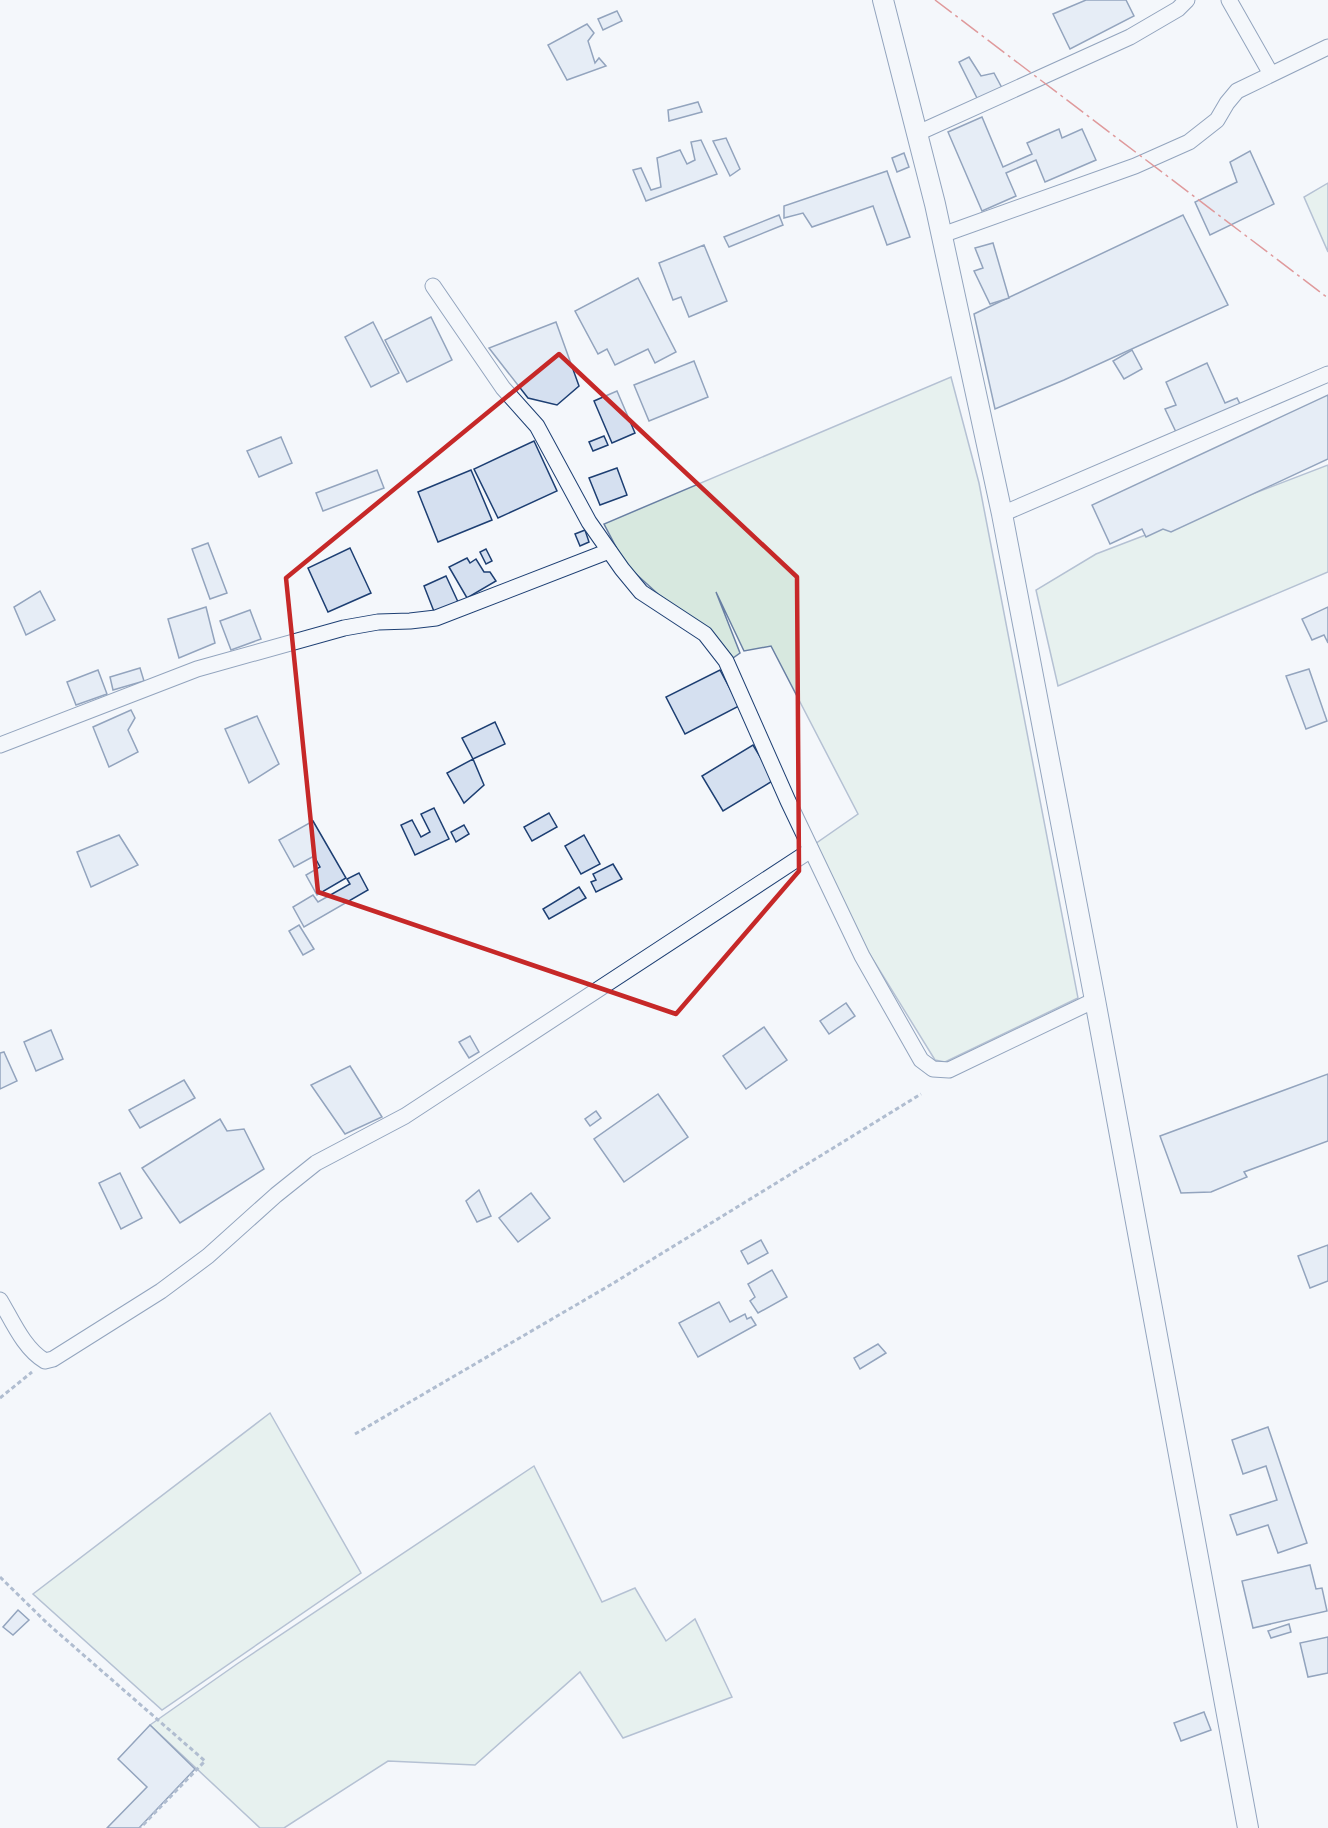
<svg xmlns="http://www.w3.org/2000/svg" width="1328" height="1828" font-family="Literata,serif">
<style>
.green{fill:#d7e8df;stroke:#687fa3;stroke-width:1.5}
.building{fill:#d5e0f0;stroke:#1d3f73;stroke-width:1.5}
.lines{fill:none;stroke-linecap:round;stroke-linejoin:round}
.minor-casing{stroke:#1d3f73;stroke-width:17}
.tertiary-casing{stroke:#1d3f73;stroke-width:22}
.path{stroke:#5e769c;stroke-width:3;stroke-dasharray:4.5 3;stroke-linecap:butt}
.minor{stroke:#f4f7fb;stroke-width:15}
.tertiary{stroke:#f4f7fb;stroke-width:20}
.power{stroke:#c62828;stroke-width:1.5;stroke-dasharray:21 4.5 3 4.5;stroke-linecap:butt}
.marked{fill:none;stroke:#c62828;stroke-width:4.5;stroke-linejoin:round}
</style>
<rect width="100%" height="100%" fill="#f4f7fb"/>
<!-- green -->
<g class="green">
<polygon points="1328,183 1328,252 1304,197"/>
<polygon points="951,377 979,483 994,561 1078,998 945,1062 935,1060 856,932 815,844 858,814 771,646 744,651 716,592 740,653 733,658 714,634 658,594 625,564 604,524"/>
<polygon points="1328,465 1328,572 1058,686 1036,590 1096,554"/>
<polygon points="270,1413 361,1573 162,1710 33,1594"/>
<polygon points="534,1466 602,1602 635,1588 666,1641 695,1619 732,1697 623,1738 580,1672 475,1765 388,1761 284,1828 260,1828 150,1725 237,1664"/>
</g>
<!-- building -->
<g class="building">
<polygon points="1086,0 1126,0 1134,16 1070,49 1053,14"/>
<polygon points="617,11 622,21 603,30 598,19"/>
<polygon points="587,24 594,33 588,41 595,63 599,58 606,66 567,80 548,45"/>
<polygon points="969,57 981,76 994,73 1002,88 978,100 959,62"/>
<polygon points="698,102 702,112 669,121 668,110"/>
<polygon points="982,117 1003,167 1032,154 1027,143 1059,129 1062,138 1082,129 1096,160 1045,182 1036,160 1006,173 1016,196 982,211 948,132"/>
<polygon points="726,138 740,169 730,176 713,141"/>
<polygon points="701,140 717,174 646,201 633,170 641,168 651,190 661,187 657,158 680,150 687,164 695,160 691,142"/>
<polygon points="1250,151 1274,204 1210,235 1195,202 1237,182 1230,162"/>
<polygon points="904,153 909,167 897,172 892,158"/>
<polygon points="887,171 910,237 887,245 873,206 812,227 803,213 784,218 784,206"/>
<polygon points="779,215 783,225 729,247 724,237"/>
<polygon points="1183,215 1228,305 1064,380 995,409 974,314"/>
<polygon points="993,243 1009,298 990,304 974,271 983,268 975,248"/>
<polygon points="704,245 727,301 689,317 681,297 673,300 659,263"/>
<polygon points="638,278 676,352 655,363 648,349 615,365 607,349 598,354 575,311"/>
<polygon points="431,317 452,360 407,382 385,340"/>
<polygon points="373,322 399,373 371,387 345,337"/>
<polygon points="556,322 579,386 557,405 528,398 489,348"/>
<polygon points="1132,350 1142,369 1124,379 1113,361"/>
<polygon points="694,361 708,397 649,421 634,385"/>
<polygon points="1207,363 1225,403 1237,398 1240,404 1176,432 1165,409 1176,405 1166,382"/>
<polygon points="617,391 635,433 612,443 594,401"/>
<polygon points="1328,395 1328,459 1171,532 1163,529 1146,537 1142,529 1110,544 1092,505"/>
<polygon points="604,436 608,445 593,451 589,442"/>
<polygon points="281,437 292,463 259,477 247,451"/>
<polygon points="534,441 557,491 498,518 474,469"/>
<polygon points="617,468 627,495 600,505 589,478"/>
<polygon points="377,470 384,488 323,511 316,493"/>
<polygon points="471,470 492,520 438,542 418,492"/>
<polygon points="585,530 589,542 580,546 575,534"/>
<polygon points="208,543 227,593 210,599 192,549"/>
<polygon points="350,548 371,593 328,612 308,568"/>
<polygon points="486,549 492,561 486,564 480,552"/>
<polygon points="467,558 470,563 476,559 484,572 490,572 496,581 467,598 449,567"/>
<polygon points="446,576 459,604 435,614 424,586"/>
<polygon points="40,591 55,620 26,635 14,607"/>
<polygon points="206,607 215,643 179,658 168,619"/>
<polygon points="1328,607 1328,643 1324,635 1312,640 1302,619"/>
<polygon points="250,610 261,639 231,650 220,621"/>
<polygon points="140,668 144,681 113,690 110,677"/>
<polygon points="1309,669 1327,721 1306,729 1286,676"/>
<polygon points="98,670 107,694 76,705 67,682"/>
<polygon points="720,670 739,706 685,734 666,697"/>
<polygon points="131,710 135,718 128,730 138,752 109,767 93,727"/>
<polygon points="257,716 279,764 249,783 225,729"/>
<polygon points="495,722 505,744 473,759 462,738"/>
<polygon points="753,745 774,780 723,811 702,776"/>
<polygon points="473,759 484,785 464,803 447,773"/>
<polygon points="434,808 449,839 415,855 401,825 412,820 421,837 430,832 421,814"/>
<polygon points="549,813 557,827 532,841 524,827"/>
<polygon points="313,821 346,878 317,895 306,875 320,867 314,856 294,867 279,840"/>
<polygon points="464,825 469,834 456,842 451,832"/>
<polygon points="119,835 138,865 91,887 77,852"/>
<polygon points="584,835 600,864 581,874 565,846"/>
<polygon points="613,864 622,879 596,892 591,882 596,880 593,874"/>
<polygon points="359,873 368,890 304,927 293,907 313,895 318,902 350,884 347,879"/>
<polygon points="579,887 586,898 549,919 543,909"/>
<polygon points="299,925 314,949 303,955 289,931"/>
<polygon points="846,1003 855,1016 829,1034 820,1021"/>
<polygon points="764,1027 787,1060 746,1089 723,1056"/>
<polygon points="51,1030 63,1059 36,1071 24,1042"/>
<polygon points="470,1036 479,1052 469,1058 459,1042"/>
<polygon points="4,1052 17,1081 0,1089 0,1053"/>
<polygon points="350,1066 382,1117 345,1134 311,1085"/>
<polygon points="1328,1074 1328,1141 1244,1172 1247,1177 1211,1192 1181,1193 1160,1136"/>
<polygon points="184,1080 195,1098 140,1128 129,1110"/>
<polygon points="658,1094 688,1137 624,1182 594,1139"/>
<polygon points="596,1111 601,1118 590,1126 585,1119"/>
<polygon points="220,1119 227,1131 244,1129 264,1169 180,1223 142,1168"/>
<polygon points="120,1173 142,1218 121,1229 99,1183"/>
<polygon points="479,1190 491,1216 477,1222 466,1201"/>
<polygon points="531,1193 550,1218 518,1242 499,1218"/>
<polygon points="761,1240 768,1253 748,1264 741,1251"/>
<polygon points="1328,1245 1328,1281 1310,1288 1298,1256"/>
<polygon points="772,1270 787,1297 758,1313 750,1301 755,1297 748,1284"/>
<polygon points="719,1302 730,1322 745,1314 747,1319 751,1317 756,1325 698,1357 679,1323"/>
<polygon points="878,1344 886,1353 860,1369 854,1358"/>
<polygon points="1268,1427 1307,1543 1278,1553 1268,1525 1237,1535 1230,1515 1277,1500 1266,1466 1243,1474 1232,1440"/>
<polygon points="1310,1565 1316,1589 1322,1588 1327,1611 1253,1628 1242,1581"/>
<polygon points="18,1610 29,1620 13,1635 3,1627"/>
<polygon points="1289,1624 1291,1632 1271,1638 1268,1631"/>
<polygon points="1328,1637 1328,1673 1308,1677 1300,1643"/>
<polygon points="1204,1712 1211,1730 1181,1741 1174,1723"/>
<polygon points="150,1725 195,1769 139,1828 107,1828 147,1787 118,1759"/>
</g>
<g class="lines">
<defs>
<g id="minor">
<polyline points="1229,0 1271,74"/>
<polyline points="918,133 1130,37 1178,9 1187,0"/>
<polyline points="942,235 1135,166 1189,142 1217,120 1227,103 1237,91 1328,47"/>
<polyline points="433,286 503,388 537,426 589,522 622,569 641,592 705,634 726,661 788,801 862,956 921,1060 933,1069 949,1070 1095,1000"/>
<polyline points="1002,514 1328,374"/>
<polyline points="0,745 197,669 344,628 378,622 410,621 436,618 609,551"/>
<path d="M0,1300C12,1320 24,1349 45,1361L53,1359L161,1291L208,1256L276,1195L316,1163L405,1116L811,850"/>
</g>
<polyline id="tertiary" points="883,0 935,204 1002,514 1095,1000 1248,1828"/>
</defs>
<!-- minor casing -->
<use href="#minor" class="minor-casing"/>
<!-- tertiary casing -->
<use href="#tertiary" class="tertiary-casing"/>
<!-- path -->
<g class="path">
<polyline points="0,1398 32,1372"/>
<polyline points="355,1434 612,1284 921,1094"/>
<polyline points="0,1577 48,1624 205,1761 140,1828"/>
</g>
<!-- minor -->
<use href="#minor" class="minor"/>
<!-- tertiary -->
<use href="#tertiary" class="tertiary"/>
<!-- power -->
<polyline class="power" points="935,0 1328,298"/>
</g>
<!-- marked area -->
<path d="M0 0H1328V1828H0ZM559,354L797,577L799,871L676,1014L318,892L286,578Z" fill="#f4f7fb" fill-opacity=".55" fill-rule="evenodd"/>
<path class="marked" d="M559,354L797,577L799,871L676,1014L318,892L286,578Z"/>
</svg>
